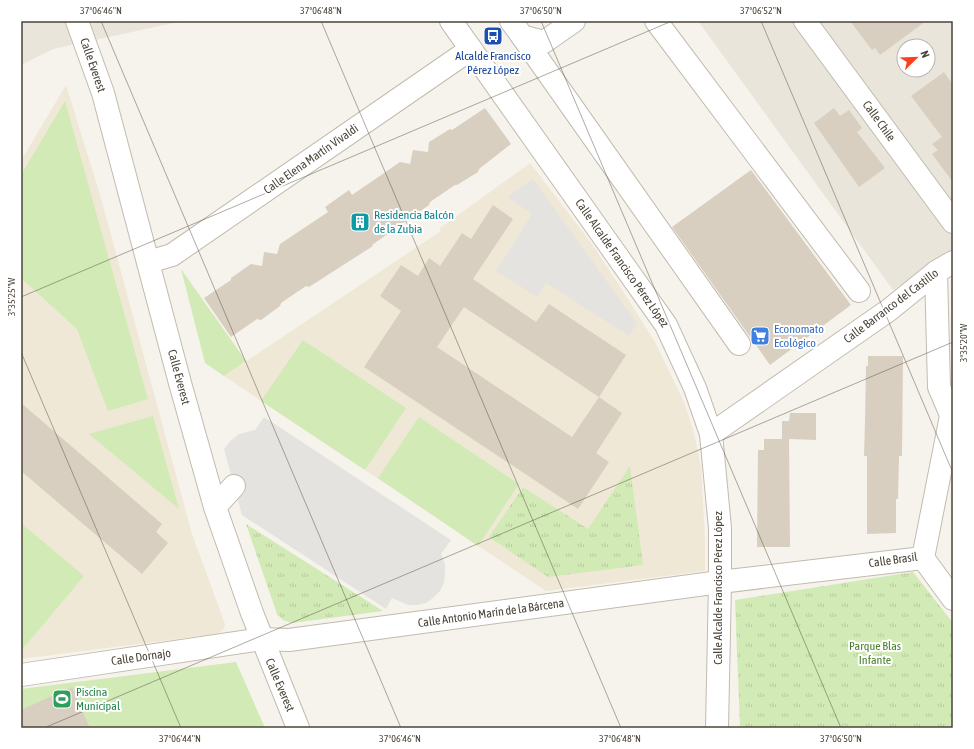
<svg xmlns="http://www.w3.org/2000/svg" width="974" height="749" font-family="'Asap Condensed',sans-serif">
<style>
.residential{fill:#eae5da;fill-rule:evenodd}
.education{fill:#efe8d6}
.park{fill:url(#park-tufts)}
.garden{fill:#d2eab5}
.parking{fill:#e5e3e0}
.building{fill:#d8cfc1;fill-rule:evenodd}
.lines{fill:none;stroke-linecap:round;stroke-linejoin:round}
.minor-casing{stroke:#c2bbae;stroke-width:24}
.minor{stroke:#fff;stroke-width:22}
.ticks{fill:none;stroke:#4b4439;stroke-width:1;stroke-opacity:0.45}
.labels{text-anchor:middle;stroke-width:4;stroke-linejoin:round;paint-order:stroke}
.transit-label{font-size:12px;fill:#164399;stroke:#fff}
.street-label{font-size:12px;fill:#4b4439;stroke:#fff}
.culture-label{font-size:12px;fill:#0d838f;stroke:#fff;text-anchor:start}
.shop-label{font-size:12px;fill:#366cbe;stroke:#fff;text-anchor:start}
.park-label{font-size:12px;fill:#4a7f2a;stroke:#fff}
.leisure-label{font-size:12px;fill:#27864d;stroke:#fff;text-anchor:start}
.neatline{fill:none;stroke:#4b4439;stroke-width:1.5}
.ticks-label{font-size:10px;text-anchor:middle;fill:#4b4439}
</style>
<defs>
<pattern id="park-tufts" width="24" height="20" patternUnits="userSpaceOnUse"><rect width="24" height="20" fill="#d2eab5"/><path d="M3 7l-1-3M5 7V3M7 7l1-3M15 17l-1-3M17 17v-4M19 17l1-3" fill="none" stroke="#b6ca9c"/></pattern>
</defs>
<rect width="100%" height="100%" fill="#f6f3ec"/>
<!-- residential -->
<g class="residential">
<polygon points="21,21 183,21 53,49 21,65"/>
<path d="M698,21H953V253L893,290ZM904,46H928V70H904Z"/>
</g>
<!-- education -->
<g class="education">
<polygon points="66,85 101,198 192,534 225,624 224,628 220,632 216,634 21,659 21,161"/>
<polygon points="530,163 592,244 628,299 655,342 684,402 694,433 701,467 705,538 705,571 546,591 224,376 441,231 440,228"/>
</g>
<!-- park -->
<g class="park">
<polygon points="630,466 643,565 548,577 489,537 523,487 588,529"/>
<polygon points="246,524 383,611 292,623 283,620 277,614"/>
<polygon points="913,572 953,623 953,728 740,728 735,600"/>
</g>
<!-- garden -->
<g class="garden">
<polygon points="65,101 148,399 108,411 77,329 21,278 21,175"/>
<polygon points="181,269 246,361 224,376 205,363"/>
<polygon points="303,340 406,408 365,470 261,401"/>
<polygon points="153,416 179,509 89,434"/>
<polygon points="419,417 519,484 478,546 378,478"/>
<polygon points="21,523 84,576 21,651"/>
<polygon points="236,662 265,728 21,728 21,689"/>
</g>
<!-- parking -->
<g class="parking">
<polygon points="533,179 637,323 629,336 546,283 537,297 496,271 532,214 507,197"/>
<polygon points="264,417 451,540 441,554 445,564 445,574 444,583 440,591 433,598 426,603 417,605 408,605 392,598 386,609 242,515 224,449 230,441 239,434 255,430"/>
</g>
<!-- building -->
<g class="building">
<polygon points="850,21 926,21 880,55 875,48 872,50"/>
<polygon points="944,72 953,85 953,182 932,154 938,150 932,144 942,137 911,96"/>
<polygon points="485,108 511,144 479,169 478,172 457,185 455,185 430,202 429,205 372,245 373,246 309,287 306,286 281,303 280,306 261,320 257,319 231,337 204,298 231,280 231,278 251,264 262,266 264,252 277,254 280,244 328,212 325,207 349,190 352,195 400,162 410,164 413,150 428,152 429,142 450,129 452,130"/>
<polygon points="834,108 840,116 849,110 862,128 857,132 885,168 859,187 814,123"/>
<polygon points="751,170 851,305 770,365 672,227"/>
<path d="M493,205L513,219L473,279L536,322L549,304L626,355L599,397L622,413L596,453L609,462L578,509L364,367L401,311L380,296L401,265L418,276L429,258L440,266L462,233L471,239ZM464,307L599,397L572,437L437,347Z"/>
<polygon points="868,356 903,356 902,456 899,456 898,499 896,499 896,533 867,534 867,456 864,456 865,421 866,366 868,366"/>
<polygon points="21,403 162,524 156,532 168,543 142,574 21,471"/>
<polygon points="790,413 816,413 816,440 789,439 790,547 757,547 758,450 764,450 764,439 782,439 782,421 789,421"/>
<polygon points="72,687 90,728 21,728 21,710"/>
</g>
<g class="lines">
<defs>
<g id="minor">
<polyline points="77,21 103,93 180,383 215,507 252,613 298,728"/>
<polyline points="451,21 666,325 695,388 711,434 720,528 720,582 717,728"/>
<polyline points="511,21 522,36 544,42 574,21"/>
<polyline points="656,21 859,291"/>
<polyline points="805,21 953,222"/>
<polyline points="522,36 739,344"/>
<polyline points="148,262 172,255 471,49"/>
<polyline points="936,272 939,387 951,415 953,415"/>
<polyline points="711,434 889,310 936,272 953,262"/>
<polyline points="215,507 234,486"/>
<polyline points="923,558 953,599"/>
<polyline points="21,675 262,639 289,640 720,582 923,558 953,406"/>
</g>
</defs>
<!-- minor casing -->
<use href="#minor" class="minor-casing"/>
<!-- minor -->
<use href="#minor" class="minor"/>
</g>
<!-- ticks -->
<path class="ticks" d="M101,21L401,728M321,21L621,728M541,21L841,728M761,21L953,473M21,297L672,21M21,352L181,728M44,728L953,342"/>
<!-- icons -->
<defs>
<symbol id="bus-square" viewBox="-11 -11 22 22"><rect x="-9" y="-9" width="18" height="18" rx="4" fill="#1a4fb4" stroke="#fff"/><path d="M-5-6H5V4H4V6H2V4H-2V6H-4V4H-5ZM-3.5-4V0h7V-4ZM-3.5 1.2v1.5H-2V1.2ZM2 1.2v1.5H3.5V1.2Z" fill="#fff"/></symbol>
<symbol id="building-square" viewBox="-11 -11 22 22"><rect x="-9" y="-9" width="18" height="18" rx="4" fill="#0f9aa8" stroke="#fff"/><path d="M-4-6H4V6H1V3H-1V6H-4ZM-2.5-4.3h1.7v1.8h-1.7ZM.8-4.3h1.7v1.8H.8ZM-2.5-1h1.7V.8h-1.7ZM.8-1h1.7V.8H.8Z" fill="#fff"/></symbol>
<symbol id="supermarket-square" viewBox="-11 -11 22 22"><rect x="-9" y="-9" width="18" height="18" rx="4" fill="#3f7fe0" stroke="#fff"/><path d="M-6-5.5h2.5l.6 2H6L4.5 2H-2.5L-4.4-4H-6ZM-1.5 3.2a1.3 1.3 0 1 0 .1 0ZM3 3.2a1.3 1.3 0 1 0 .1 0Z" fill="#fff"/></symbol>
<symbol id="stadium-square" viewBox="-11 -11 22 22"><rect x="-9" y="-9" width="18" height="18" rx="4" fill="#2e9e5b" stroke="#fff"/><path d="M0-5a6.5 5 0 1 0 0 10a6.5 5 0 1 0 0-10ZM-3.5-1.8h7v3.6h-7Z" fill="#fff"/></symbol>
</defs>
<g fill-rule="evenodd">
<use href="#bus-square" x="482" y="25" width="22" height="22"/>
<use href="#building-square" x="349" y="211" width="22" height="22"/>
<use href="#supermarket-square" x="749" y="325" width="22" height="22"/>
<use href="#stadium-square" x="51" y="688" width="22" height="22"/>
</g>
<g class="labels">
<!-- transit labels -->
<g class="transit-label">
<text x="493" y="60">Alcalde Francisco<tspan x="493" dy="14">Pérez López</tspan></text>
</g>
<!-- street labels -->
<g class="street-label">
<text transform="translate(93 65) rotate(71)" y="4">Calle Everest</text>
<text transform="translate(879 121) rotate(54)" y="4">Calle Chile</text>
<text transform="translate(311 159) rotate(-35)" y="4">Calle Elena Martín Vivaldi</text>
<text transform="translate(622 263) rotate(55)" y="4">Calle Alcalde Francisco Pérez López</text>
<text transform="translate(891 306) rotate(-37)" y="4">Calle Barranco del Castillo</text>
<text transform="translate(179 377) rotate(75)" y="4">Calle Everest</text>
<text transform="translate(893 560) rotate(-8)" y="4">Calle Brasil</text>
<text transform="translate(718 588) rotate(-90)" y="4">Calle Alcalde Francisco Pérez López</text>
<text transform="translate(491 613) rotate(-8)" y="4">Calle Antonio Marín de la Bárcena</text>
<text transform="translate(141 657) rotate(-8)" y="4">Calle Dornajo</text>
<text transform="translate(280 685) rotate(67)" y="4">Calle Everest</text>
</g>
<!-- culture labels -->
<g class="culture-label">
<text x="374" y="219">Residencia Balcón<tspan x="374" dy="14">de la Zubia</tspan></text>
</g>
<!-- shop labels -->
<g class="shop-label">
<text x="774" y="333">Economato<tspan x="774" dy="14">Ecológico</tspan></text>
</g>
<!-- park labels -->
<g class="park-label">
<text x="875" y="650">Parque Blas<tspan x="875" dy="14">Infante</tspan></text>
</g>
<!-- leisure labels -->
<g class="leisure-label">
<text x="76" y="696">Piscina<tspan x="76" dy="14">Municipal</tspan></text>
</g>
</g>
<!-- border -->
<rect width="974" height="749" fill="none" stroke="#ffffff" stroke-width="44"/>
<!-- north arrow -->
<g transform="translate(916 58) rotate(67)"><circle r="19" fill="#ffffff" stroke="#b7b4b0"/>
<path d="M0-3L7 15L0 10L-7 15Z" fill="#fc3f1d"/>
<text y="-6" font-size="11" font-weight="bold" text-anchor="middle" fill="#4b4439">N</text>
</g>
<rect x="22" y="22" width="930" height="705" class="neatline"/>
<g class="ticks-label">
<text x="101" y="14">37°06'46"N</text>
<text x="321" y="14">37°06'48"N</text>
<text x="541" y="14">37°06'50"N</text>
<text x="761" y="14">37°06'52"N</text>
<text transform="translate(11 297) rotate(-90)" y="4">3°35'25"W</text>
<text transform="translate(963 343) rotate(-90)" y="4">3°35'20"W</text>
<text x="180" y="742">37°06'44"N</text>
<text x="400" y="742">37°06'46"N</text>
<text x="620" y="742">37°06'48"N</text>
<text x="841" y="742">37°06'50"N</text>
</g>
</svg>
